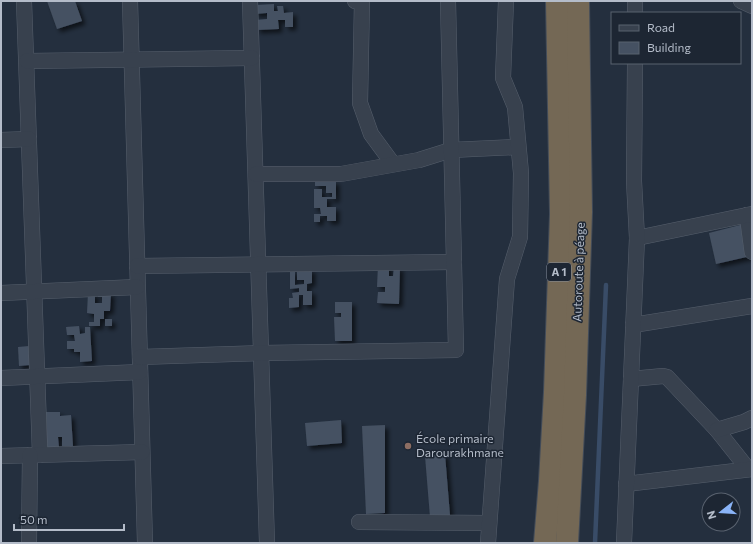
<svg xmlns="http://www.w3.org/2000/svg" width="753" height="544" font-family="Commissioner,sans-serif">
<style>
.lines{fill:none;stroke-linecap:round;stroke-linejoin:round}
.stream{stroke:#394c67;stroke-width:4.5}
.building{fill:#455162;filter:url(#shadow)}
.minor-casing{stroke:#565f6c;stroke-width:16}
.motorway-casing{stroke:#434c59;stroke-width:24}
.minor{stroke:#38414e;stroke-width:15}
.motorway{stroke:#746855;stroke-width:22}
.education-dot{fill:#8d6e63;stroke:#1d2633;stroke-width:1.5}
.labels{text-anchor:middle;stroke-width:3;stroke-linejoin:round;paint-order:stroke}
.shield{fill:#1d2633;stroke:#878f9c;stroke-width:1}
.shield-label{font-size:11px;font-weight:bold;fill:#b4bcc9}
.street-label{font-size:12px;fill:#b4bcc9;stroke:#1d2633}
.poi-label{font-size:12px;fill:#b4bcc9;stroke:#1d2633;text-anchor:start}
</style>
<defs>
<filter id="shadow"><feDropShadow dx="3.5" dy="3.5" stdDeviation="2" flood-color="#0009"/></filter>
</defs>
<rect width="100%" height="100%" fill="#242f3e"/>
<g class="lines">
<!-- stream -->
<polyline class="stream" points="595,543 606,285"/>
</g>
<!-- building -->
<g class="building">
<polygon points="47,1 75,1 82,21 57,29"/>
<polygon points="274,4 274,11 278,11 277,6 283,6 284,13 293,12 293,27 285,27 285,20 278,20 279,29 257,30 256,20 267,19 267,13 255,14 255,5"/>
<polygon points="315,181 336,181 336,199 327,199 327,207 336,207 336,221 327,221 327,216 320,216 320,222 314,222 314,214 321,214 320,208 314,208 314,189 322,189 322,197 332,197 332,193 326,193 326,186 315,186"/>
<polygon points="744,224 751,256 716,264 709,233"/>
<polygon points="378,265 389,265 389,276 393,276 394,267 400,267 399,304 377,303 378,292 385,292 385,287 377,287"/>
<polygon points="312,269 312,283 307,284 307,291 312,291 312,305 303,305 303,295 299,295 299,307 289,308 289,298 293,298 292,293 299,292 299,288 290,289 290,271 295,271 295,285 304,284 304,280 297,280 297,270"/>
<polygon points="98,291 111,293 110,311 104,311 104,319 100,319 100,326 89,326 89,322 94,322 94,314 87,313 88,293 95,293 95,303 102,303 102,297 98,297"/>
<polygon points="335,302 352,302 352,341 335,341 334,317 341,317 341,313 335,313"/>
<rect x="105" y="319" width="7" height="7"/>
<polygon points="79,326 80,334 85,333 85,327 90,327 92,361 80,362 80,352 74,352 74,349 67,349 67,341 75,341 74,335 67,335 66,327"/>
<polygon points="29,346 30,365 19,366 18,347"/>
<polygon points="45,412 60,412 60,416 71,415 73,446 62,446 62,437 58,437 59,447 46,448"/>
<polygon points="341,420 342,443 307,446 305,423"/>
<polygon points="385,425 385,513 366,514 362,426"/>
<polygon points="445,454 450,515 430,517 425,456"/>
</g>
<g class="lines">
<defs>
<g id="minor">
<polyline points="24,1 40,455"/>
<polyline points="130,1 145,543"/>
<polyline points="250,1 267,543"/>
<polyline points="355,1 362,1 360,103 371,134 393,164"/>
<polyline points="741,1 752,6"/>
<polyline points="635,13 635,1"/>
<polyline points="27,61 252,58"/>
<polyline points="1,140 29,139"/>
<polyline points="256,174 341,174 419,160 451,150 518,147"/>
<polyline points="747,215 752,252"/>
<polyline points="637,238 752,214"/>
<polyline points="137,266 454,262"/>
<polyline points="1,293 137,287"/>
<polyline points="633,325 752,306"/>
<polyline points="140,357 261,353 456,350 448,1"/>
<polyline points="1,378 140,372"/>
<polyline points="631,379 663,376 667,377 717,430 748,469"/>
<polyline points="717,430 744,422 752,418"/>
<polyline points="1,456 142,452"/>
<polyline points="626,484 752,469"/>
<polyline points="359,522 489,523"/>
<polyline points="29,543 30,455"/>
<polyline points="488,543 507,279 520,237 521,173 515,107 503,78 506,1"/>
<polyline points="624,543 637,238 634,181 635,63"/>
</g>
<g id="motorway">
<polyline points="545,543 550,481 555,392 561,214 557,1"/>
<polyline points="567,543 575,395 581,212 578,1"/>
</g>
</defs>
<!-- minor casing -->
<use href="#minor" class="minor-casing"/>
<!-- motorway casing -->
<use href="#motorway" class="motorway-casing"/>
<!-- minor -->
<use href="#minor" class="minor"/>
<!-- motorway -->
<use href="#motorway" class="motorway"/>
</g>
<!-- markers -->
<circle class="education-dot" cx="408" cy="446" r="4"/>
<g class="labels">
<!-- shield labels -->
<rect class="shield" x="547" y="263" width="24" height="18" rx="3"/>
<g class="shield-label">
<text x="559" y="276">A 1</text>
</g>
<!-- street labels -->
<g class="street-label">
<text transform="translate(579 272) rotate(-88)" y="4">Autoroute à péage</text>
</g>
<!-- poi labels -->
<g class="poi-label">
<text x="416" y="443">École primaire<tspan x="416" dy="14">Darourakhmane</tspan></text>
</g>
</g>
<!-- border -->
<rect width="753" height="544" fill="none" stroke="#b4bcc9" stroke-width="4"/>
<!-- legend -->
<rect x="611" y="12" width="130" height="52" fill="#1d2633" stroke="#59626f"/>
<rect x="619" y="25" width="20" height="6" fill="#38414e" stroke="#59626f"/>
<text x="647" y="32" font-size="12" fill="#b4bcc9">Road</text>
<rect x="619" y="42" width="20" height="12" fill="#455162" stroke="#59626f"/>
<text x="647" y="52" font-size="12" fill="#b4bcc9">Building</text>
<!-- north arrow -->
<g transform="translate(721 512) rotate(253)"><circle r="19" fill="#1d2633" stroke="#59626f"/>
<path d="M0-3L7 15L0 10L-7 15Z" fill="#8ab4f8"/>
<text y="-6" font-size="11" font-weight="bold" text-anchor="middle" fill="#b4bcc9">N</text>
</g>
<!-- scale -->
<path d="M14 524v6h110v-6" fill="none" stroke="#b4bcc9" stroke-width="2"/>
<text x="20" y="524" font-size="12" fill="#b4bcc9" stroke="#1d2633" stroke-width="3" paint-order="stroke">50 m</text>
</svg>
